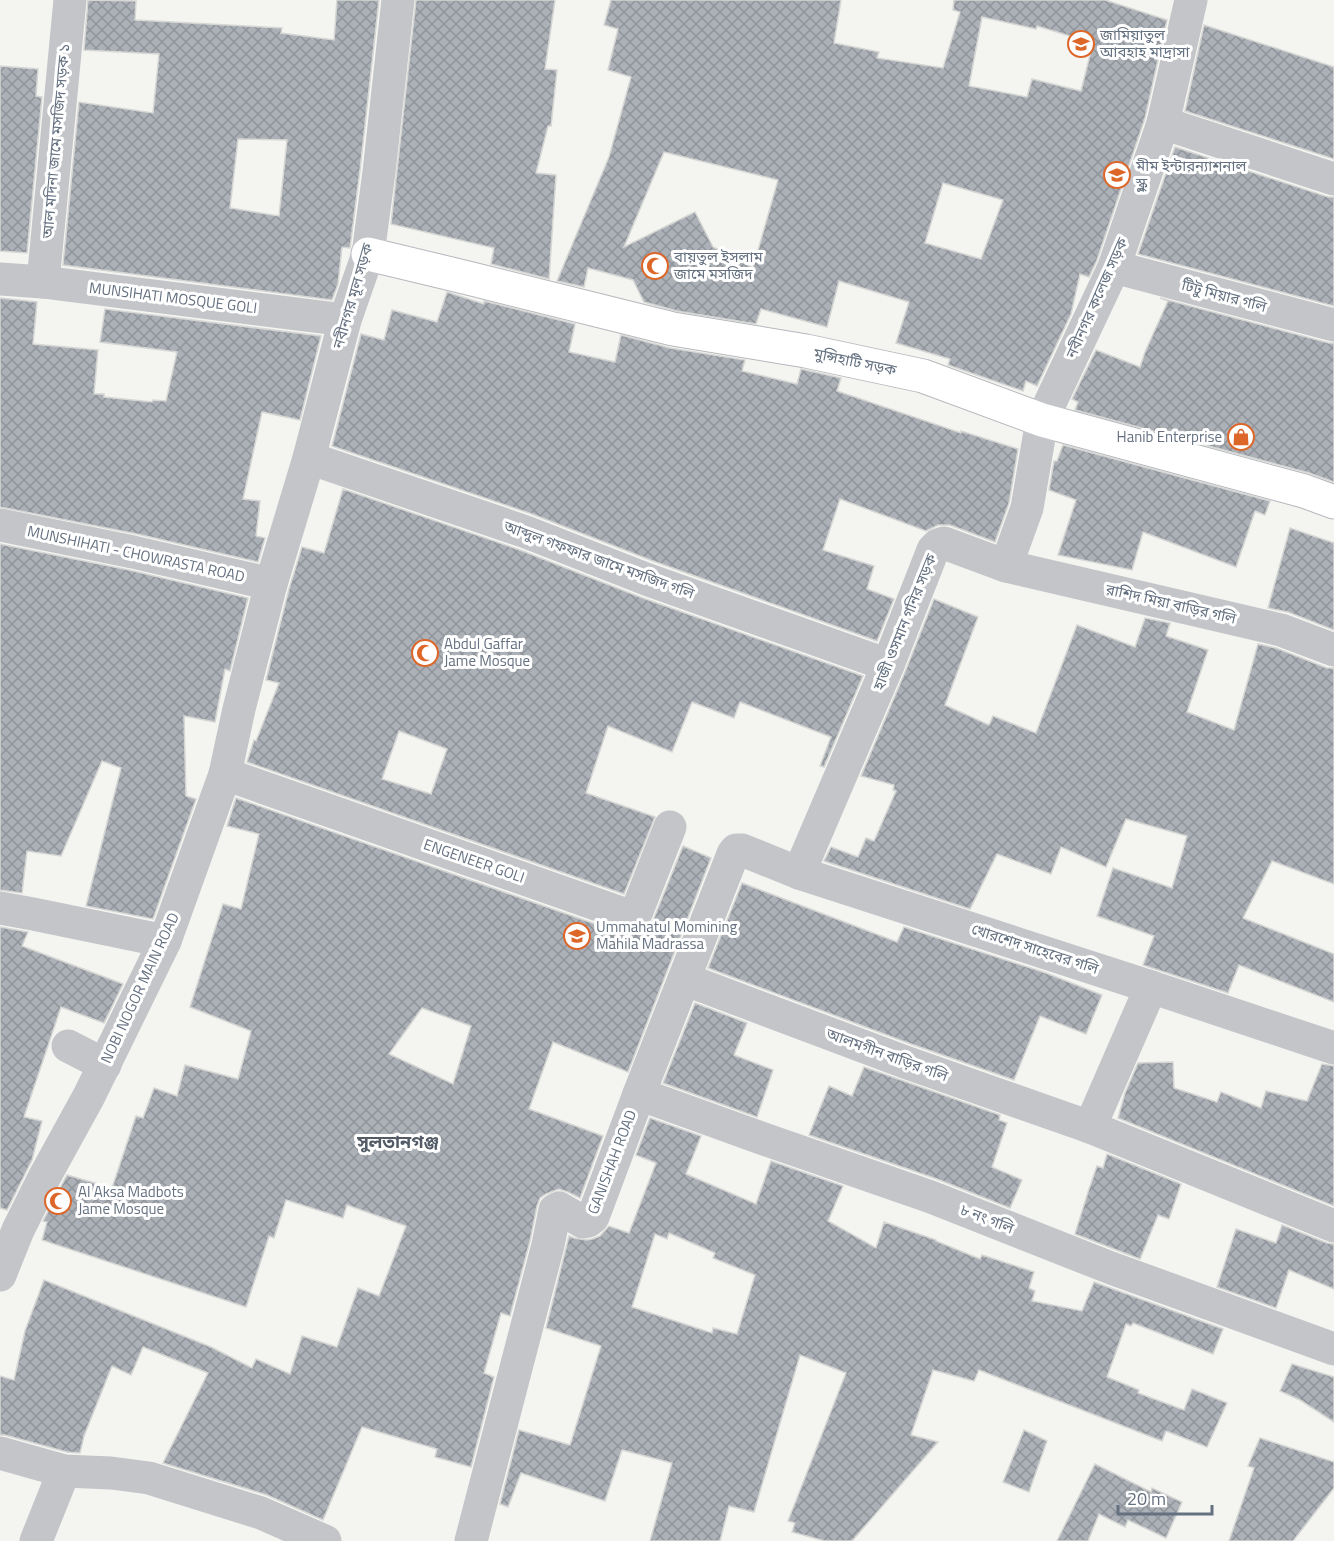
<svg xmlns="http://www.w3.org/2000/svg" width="1334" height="1541" font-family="'Titillium Web','Noto Sans Bengali',sans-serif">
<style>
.building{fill:url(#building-cross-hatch);stroke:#d6d6d4;stroke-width:1.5;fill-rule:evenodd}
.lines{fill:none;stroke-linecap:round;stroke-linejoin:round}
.secondary-casing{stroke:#b5b8bd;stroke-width:35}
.street{stroke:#c3c5c9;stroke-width:33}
.secondary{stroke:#fff;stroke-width:33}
.labels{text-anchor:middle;stroke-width:6;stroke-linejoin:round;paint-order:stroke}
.poi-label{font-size:15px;fill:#657181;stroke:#fff;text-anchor:start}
.street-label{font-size:15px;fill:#657181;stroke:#fff}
.quarter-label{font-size:18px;font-weight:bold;fill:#525b66;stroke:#fff}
</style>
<defs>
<pattern id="building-cross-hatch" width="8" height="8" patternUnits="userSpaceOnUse" patternTransform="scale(1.5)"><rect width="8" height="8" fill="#abb1b7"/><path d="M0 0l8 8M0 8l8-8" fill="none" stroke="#8f949a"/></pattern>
</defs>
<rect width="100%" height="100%" fill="#f4f5f1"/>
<!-- building -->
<g class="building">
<path d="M88,0L136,1L135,20L282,28L281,33L334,40L337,0H379L360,170L350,248L342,247L338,284L332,300L63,265L79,102L153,113L159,54L84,50ZM238,139L287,140L279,216L230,208Z"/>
<polygon points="416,0 555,0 545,69 557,70 551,126 548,126 536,173 556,175 549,279 491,264 494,248 391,224"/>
<path d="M611,0H841L834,43L879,52L877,58L943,68L960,12L953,10L954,0H1105L1167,20L1145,118L1097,260L1089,277L1080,274L1071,314L1037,386L1026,381L1023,391L948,365L950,359L896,343L909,302L839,281L827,327L761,309L756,324L677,311L644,302L633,280L588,268L584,287L557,281L609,157L631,77L608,70L618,29L604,25ZM982,17L1036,29L1037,26L1093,43L1081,91L1032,79L1027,97L969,86ZM664,152L778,180L753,268L713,247L695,212L624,247ZM943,183L1003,200L981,259L925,243Z"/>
<polygon points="1204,25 1334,67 1334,159 1185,111"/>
<polygon points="0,66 38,69 36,96 42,97 27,253 0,251"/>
<polygon points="1175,147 1328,197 1334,197 1334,306 1138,254"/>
<polygon points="447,292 484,304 484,301 575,324 569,352 615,362 621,335 670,348 745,360 742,371 797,384 801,369 841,378 837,391 961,433 961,431 1018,449 1009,503 995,542 950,525 938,525 926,531 840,499 823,550 874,566 867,589 894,599 877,641 653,561 532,514 332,446 361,334 384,340 392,310 437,322"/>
<polygon points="0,298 37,302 33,344 98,350 94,394 104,394 104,397 152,402 153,400 166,401 177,352 100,342 105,309 321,336 300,420 262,412 243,499 260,501 256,536 265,538 258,562 137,534 0,507"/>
<polygon points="1160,298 1329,343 1334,343 1334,482 1309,473 1075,410 1078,402 1072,399 1096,350 1140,367 1145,352 1168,301"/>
<polygon points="1063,445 1270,501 1265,515 1255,511 1236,567 1143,532 1132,570 1058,555 1076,500 1049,490 1054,461 1057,461"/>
<path d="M343,489L520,550L640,597L863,676L824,767L820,766L831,737L740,702L734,718L692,702L672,752L608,726L586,793L655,817L624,894L247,762L254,740L256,741L279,683L266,680L289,589L302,547L324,553ZM399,731L447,749L431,794L382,779Z"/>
<polygon points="1290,528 1334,543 1334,630 1288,612 1268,608"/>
<polygon points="0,544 129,570 248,598 230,671 225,669 215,722 184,716 186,796 196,799 153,919 86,906 121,768 102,761 61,856 27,851 22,893 0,890"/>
<polygon points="934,599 978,617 945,705 989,725 993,716 1036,733 1077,625 1135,647 1145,618 1170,623 1166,636 1208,650 1187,712 1234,730 1258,644 1276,648 1327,668 1334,668 1334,884 1272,861 1243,918 1334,954 1334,1002 1239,965 1228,993 1143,965 1154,936 1097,916 1113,868 1172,888 1187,836 1126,819 1106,867 1061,847 1051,874 997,854 970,909 824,861 831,847 858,857 866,838 874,841 896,791 893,790 894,785 861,776 905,672"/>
<path d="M236,798L618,932H628L641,929L650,925L654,918L683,846L711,858L628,1072L553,1042L529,1109L603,1136L580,1198L568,1192L559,1189L546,1194L540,1198L537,1206L530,1241L510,1316L501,1313L484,1373L494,1377L471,1467L435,1457L437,1449L362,1427L323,1520L267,1495L163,1463L208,1373L143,1347L131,1375L112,1366L84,1436L80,1453L67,1452L5,1435H0V1376L14,1380L25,1331L44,1280L211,1347L252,1368L256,1359L290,1374L302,1336L337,1347L358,1288L379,1296L406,1226L347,1205L343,1218L286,1200L274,1238L269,1236L246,1307L42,1240L47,1222L43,1221L67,1175L112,1188L136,1116L143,1118L154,1088L177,1096L185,1065L238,1079L251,1031L190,1007L223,904L241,909L259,834L227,826ZM422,1008L471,1026L453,1084L389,1054Z"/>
<polygon points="742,883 897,942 904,927 1046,973 1102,995 1086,1034 1040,1016 1014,1080 911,1044 708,968"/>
<polygon points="0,927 28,932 22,946 123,984 104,1023 61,1007 24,1117 42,1121 32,1160 7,1210 0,1208"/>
<polygon points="695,1003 747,1023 734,1055 773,1070 757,1117 663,1083"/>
<polygon points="1173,1062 1174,1088 1217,1102 1221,1092 1261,1108 1266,1091 1307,1101 1322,1064 1334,1066 1334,1206 1118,1118 1125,1093 1138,1063"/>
<polygon points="864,1067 1000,1115 999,1120 1007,1123 992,1167 1022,1180 1010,1208 937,1179 809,1135 829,1086 852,1096"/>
<path d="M650,1118L701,1136L686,1174L756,1204L771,1161L843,1186L828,1221L876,1248L884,1222L936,1240V1241L980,1259L982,1255L1034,1272L1029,1288L1035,1291L1032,1301L1082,1311L1094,1282L1223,1329L1213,1354L1133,1323L1131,1326L1126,1324L1107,1377L1139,1390L1138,1393L1184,1410L1192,1389L1227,1403L1207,1447L1166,1431L1162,1441L979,1370L974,1381L933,1370L911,1435L938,1442L852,1541H825L792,1532L795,1523L788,1521L846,1373L800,1355L754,1512L729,1506L720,1541H650L672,1463L622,1450L605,1501L521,1473L508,1507L500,1504L519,1430L570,1445L601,1346L546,1328L569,1236L574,1238L586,1240L592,1239L600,1236L609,1226L629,1233L656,1163L636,1155ZM669,1233L715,1253L713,1258L755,1275L737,1334L713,1328L712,1333L632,1307L655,1234L667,1239Z"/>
<polygon points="1107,1154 1181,1184 1169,1219 1158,1215 1140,1259 1075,1234 1088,1192 1097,1166 1103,1168"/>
<polygon points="1282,1225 1327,1243 1334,1244 1334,1289 1289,1270 1276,1308 1217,1287 1236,1229 1276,1243"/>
<polygon points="1292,1364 1334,1377 1334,1422 1300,1400 1280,1391"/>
<polygon points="1024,1430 1047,1441 1029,1492 1003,1482"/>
<polygon points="1260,1438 1334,1462 1334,1488 1293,1541 1229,1541 1254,1468 1248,1466"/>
<polygon points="1095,1464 1151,1492 1152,1488 1182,1502 1166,1538 1128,1520 1125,1527 1099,1514 1088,1541 1057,1541"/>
</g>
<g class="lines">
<defs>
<polyline id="secondary" points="368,254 468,278 673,329 806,351 923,376 1042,420 1304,491 1334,502"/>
</defs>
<!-- secondary casing -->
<use href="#secondary" class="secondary-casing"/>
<!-- street -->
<g class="street">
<polyline points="1163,123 1334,179"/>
<polyline points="1114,267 1334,325"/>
<polyline points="0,279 43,282 345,320"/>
<polyline points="43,282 70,0"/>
<polyline points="309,458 526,532 646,579 888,665"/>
<polyline points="0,525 133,552 271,584"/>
<polyline points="1006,566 1281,630 1334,650"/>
<polyline points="225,774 624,914 637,911 670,827"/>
<polyline points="799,873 888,665 933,550 938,545 944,543 1006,566 1027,508 1042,420 1114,267 1163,123 1191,0"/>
<polyline points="0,908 33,914 165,941"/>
<polyline points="684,979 905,1062 1090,1127 1334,1226"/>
<polyline points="68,1046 105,1065"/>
<polyline points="639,1094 761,1138 931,1197 1111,1268 1334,1349"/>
<polyline points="1090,1127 1151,987"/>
<polyline points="0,1275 18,1230 45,1176 89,1096 165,941 225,774 239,709 271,584 309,458 345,320 368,254 379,172 398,0"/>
<polyline points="0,1453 64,1471 111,1473 149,1478 261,1513 325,1541"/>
<polyline points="36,1541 64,1471"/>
<polyline points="471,1541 548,1245 555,1210 559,1208 583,1222 588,1221 593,1217 639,1094 733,854 736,850 742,850 799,873 1151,987 1334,1048"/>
</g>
<!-- secondary -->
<use href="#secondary" class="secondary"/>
</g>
<!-- icons -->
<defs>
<symbol id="school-ring" viewBox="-11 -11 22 22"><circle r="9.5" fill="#fff" stroke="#dd6629" stroke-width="1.5"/><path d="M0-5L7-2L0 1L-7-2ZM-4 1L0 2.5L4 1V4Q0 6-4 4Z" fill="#dd6629"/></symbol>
<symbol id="mosque-ring" viewBox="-11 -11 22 22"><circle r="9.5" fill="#fff" stroke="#dd6629" stroke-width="1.5"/><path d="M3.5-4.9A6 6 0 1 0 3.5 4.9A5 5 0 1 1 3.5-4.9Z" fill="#dd6629"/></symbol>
<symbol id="shop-ring" viewBox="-11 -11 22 22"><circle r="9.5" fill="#fff" stroke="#dd6629" stroke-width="1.5"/><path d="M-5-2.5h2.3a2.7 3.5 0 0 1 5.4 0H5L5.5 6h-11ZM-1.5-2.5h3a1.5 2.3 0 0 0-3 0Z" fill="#dd6629"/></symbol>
</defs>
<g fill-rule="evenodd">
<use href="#school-ring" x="1066" y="29" width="30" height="30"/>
<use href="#school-ring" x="1102" y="160" width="30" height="30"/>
<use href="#mosque-ring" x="640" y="251" width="30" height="30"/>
<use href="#shop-ring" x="1226" y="422" width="30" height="30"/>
<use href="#mosque-ring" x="410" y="638" width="30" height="30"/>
<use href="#school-ring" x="562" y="921" width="30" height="30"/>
<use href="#mosque-ring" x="43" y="1186" width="30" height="30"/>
</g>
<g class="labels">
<!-- poi labels -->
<g class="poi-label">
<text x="1100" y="40">জামিয়াতুল<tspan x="1100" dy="17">আবহাহ মাদ্রাসা</tspan></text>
<text x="1136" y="171">মীম ইন্টারন্যাশনাল<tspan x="1136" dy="17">স্কুল</tspan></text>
<text x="674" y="262">বায়তুল ইসলাম<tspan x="674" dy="17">জামে মসজিদ</tspan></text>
<text x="1222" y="442" text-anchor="end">Hanib Enterprise</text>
<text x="444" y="649">Abdul Gaffar<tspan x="444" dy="17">Jame Mosque</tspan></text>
<text x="596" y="932">Ummahatul Momining<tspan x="596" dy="17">Mahila Madrassa</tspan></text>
<text x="78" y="1197">Al Aksa Madbots<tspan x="78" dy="17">Jame Mosque</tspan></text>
</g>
<!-- street labels -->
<g class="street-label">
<text transform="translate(56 141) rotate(-85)" y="5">আল মদিনা জামে মসজিদ সড়ক ১</text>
<text transform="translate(353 296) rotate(-74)" y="5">নবীনগর মূল সড়ক</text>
<text transform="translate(1224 296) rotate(15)" y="5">টিটু মিয়ার গলি</text>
<text transform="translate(173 298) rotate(7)" y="5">MUNSIHATI MOSQUE GOLI</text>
<text transform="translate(1097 298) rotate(-66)" y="5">নবীনগর কলেজ সড়ক</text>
<text transform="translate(855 362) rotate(12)" y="5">মুন্সিহাটি সড়ক</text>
<text transform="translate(136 554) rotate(12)" y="5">MUNSHIHATI - CHOWRASTA ROAD</text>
<text transform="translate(599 560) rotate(20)" y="5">আব্দুল গফফার জামে মসজিদ গলি</text>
<text transform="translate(1171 604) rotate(13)" y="5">রাশিদ মিয়া বাড়ির গলি</text>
<text transform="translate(905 622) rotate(-68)" y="5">হাজী ওসমান গনির সড়ক</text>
<text transform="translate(474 861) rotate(19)" y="5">ENGENEER GOLI</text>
<text transform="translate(1035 949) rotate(18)" y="5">খোরশেদ সাহেবের গলি</text>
<text transform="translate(140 988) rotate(-65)" y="5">NOBI NOGOR MAIN ROAD</text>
<text transform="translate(887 1055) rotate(20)" y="5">আলমগীন বাড়ির গলি</text>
<text transform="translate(612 1162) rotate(-69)" y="5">GANISHAH ROAD</text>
<text transform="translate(987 1219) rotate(21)" y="5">৮ নং গলি</text>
</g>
<!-- quarter labels -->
<g class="quarter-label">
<text x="398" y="1148">সুলতানগঞ্জ</text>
</g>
</g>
<!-- scale -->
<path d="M1118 1505v9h94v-9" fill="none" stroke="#657181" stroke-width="3"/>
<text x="1127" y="1505" font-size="18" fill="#657181" stroke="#ffffff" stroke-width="4.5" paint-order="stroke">20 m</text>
</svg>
